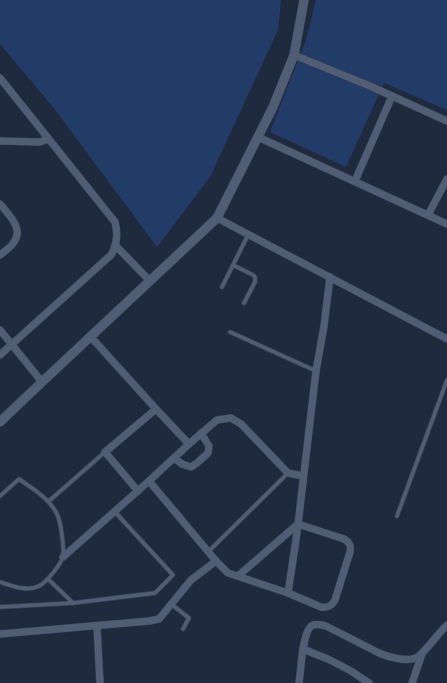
<svg xmlns="http://www.w3.org/2000/svg" width="447" height="683" font-family="'Fira Sans Condensed',sans-serif">
<style>
.green{fill:#233b67}
.lines{fill:none;stroke-linecap:round;stroke-linejoin:round}
.service-casing{stroke:#3a4455;stroke-width:5}
.minor-casing{stroke:#3a4455;stroke-width:8}
.tertiary-casing{stroke:#3a4455;stroke-width:10}
.service{stroke:#505d74;stroke-width:3.5}
.minor{stroke:#505d74;stroke-width:7}
.tertiary{stroke:#505d74;stroke-width:9}
</style>
<rect width="100%" height="100%" fill="#1f2a3e"/>
<!-- green -->
<g class="green">
<polygon points="0,0 281,0 278,30 210,177 157,247 53,107 0,44"/>
<polygon points="316,0 447,0 447,110 384,83 346,167 270,132 306,40"/>
</g>
<g class="lines">
<defs>
<g id="service">
<polyline points="233,265 253,275 255,277 255,282 244,303"/>
<polyline points="222,287 248,235"/>
<polyline points="230,332 316,371"/>
<path d="M0,496L19,479C33,489 49,498 57,514C61,522 64,546 63,556C62,563 46,583 39,586C27,592 12,586 0,582"/>
<polyline points="49,501 105,452"/>
<polyline points="397,516 447,380"/>
<polyline points="208,552 288,473"/>
<polyline points="73,603 155,593 173,575 115,512"/>
<polyline points="171,604 189,618 183,629"/>
<polyline points="0,607 73,603 48,579"/>
</g>
<g id="minor">
<polyline points="294,55 370,86 447,121"/>
<path d="M0,78L115,222C118,233 117,246 111,255L0,355"/>
<polyline points="258,137 447,224"/>
<polyline points="0,141 40,142 48,139"/>
<polyline points="355,181 392,96"/>
<path d="M0,204C8,214 24,228 14,242C11,247 5,251 0,255"/>
<polyline points="428,215 447,179"/>
<polyline points="217,218 447,339"/>
<polyline points="115,245 150,281"/>
<polyline points="0,330 42,382"/>
<polyline points="90,336 156,409 189,444"/>
<polyline points="174,458 182,464 191,467 197,463 208,453 209,446 201,433"/>
<polyline points="138,491 105,452 156,409"/>
<polyline points="63,557 149,481"/>
<path d="M216,561L228,573L288,593L321,607C328,608 332,606 335,600L350,552C351,546 350,542 344,539L298,524L238,576"/>
<polyline points="288,593 297,533 316,371 324,326 330,277"/>
<polyline points="97,626 100,683"/>
<polyline points="0,634 149,621 159,619 191,580 216,561 149,481 189,444 217,420 231,418 241,424 288,473 303,476"/>
<polyline points="303,649 330,660 351,671 369,683"/>
<path d="M299,683C301,672 302,629 313,625C317,624 322,625 326,626L379,653C388,657 406,662 416,658C425,653 438,633 447,625"/>
<polyline points="412,683 422,654"/>
</g>
<polyline id="tertiary" points="0,422 42,382 217,218 273,107 294,55 304,0"/>
</defs>
<!-- service casing -->
<use href="#service" class="service-casing"/>
<!-- minor casing -->
<use href="#minor" class="minor-casing"/>
<!-- tertiary casing -->
<use href="#tertiary" class="tertiary-casing"/>
<!-- service -->
<use href="#service" class="service"/>
<!-- minor -->
<use href="#minor" class="minor"/>
<!-- tertiary -->
<use href="#tertiary" class="tertiary"/>
</g>
</svg>
